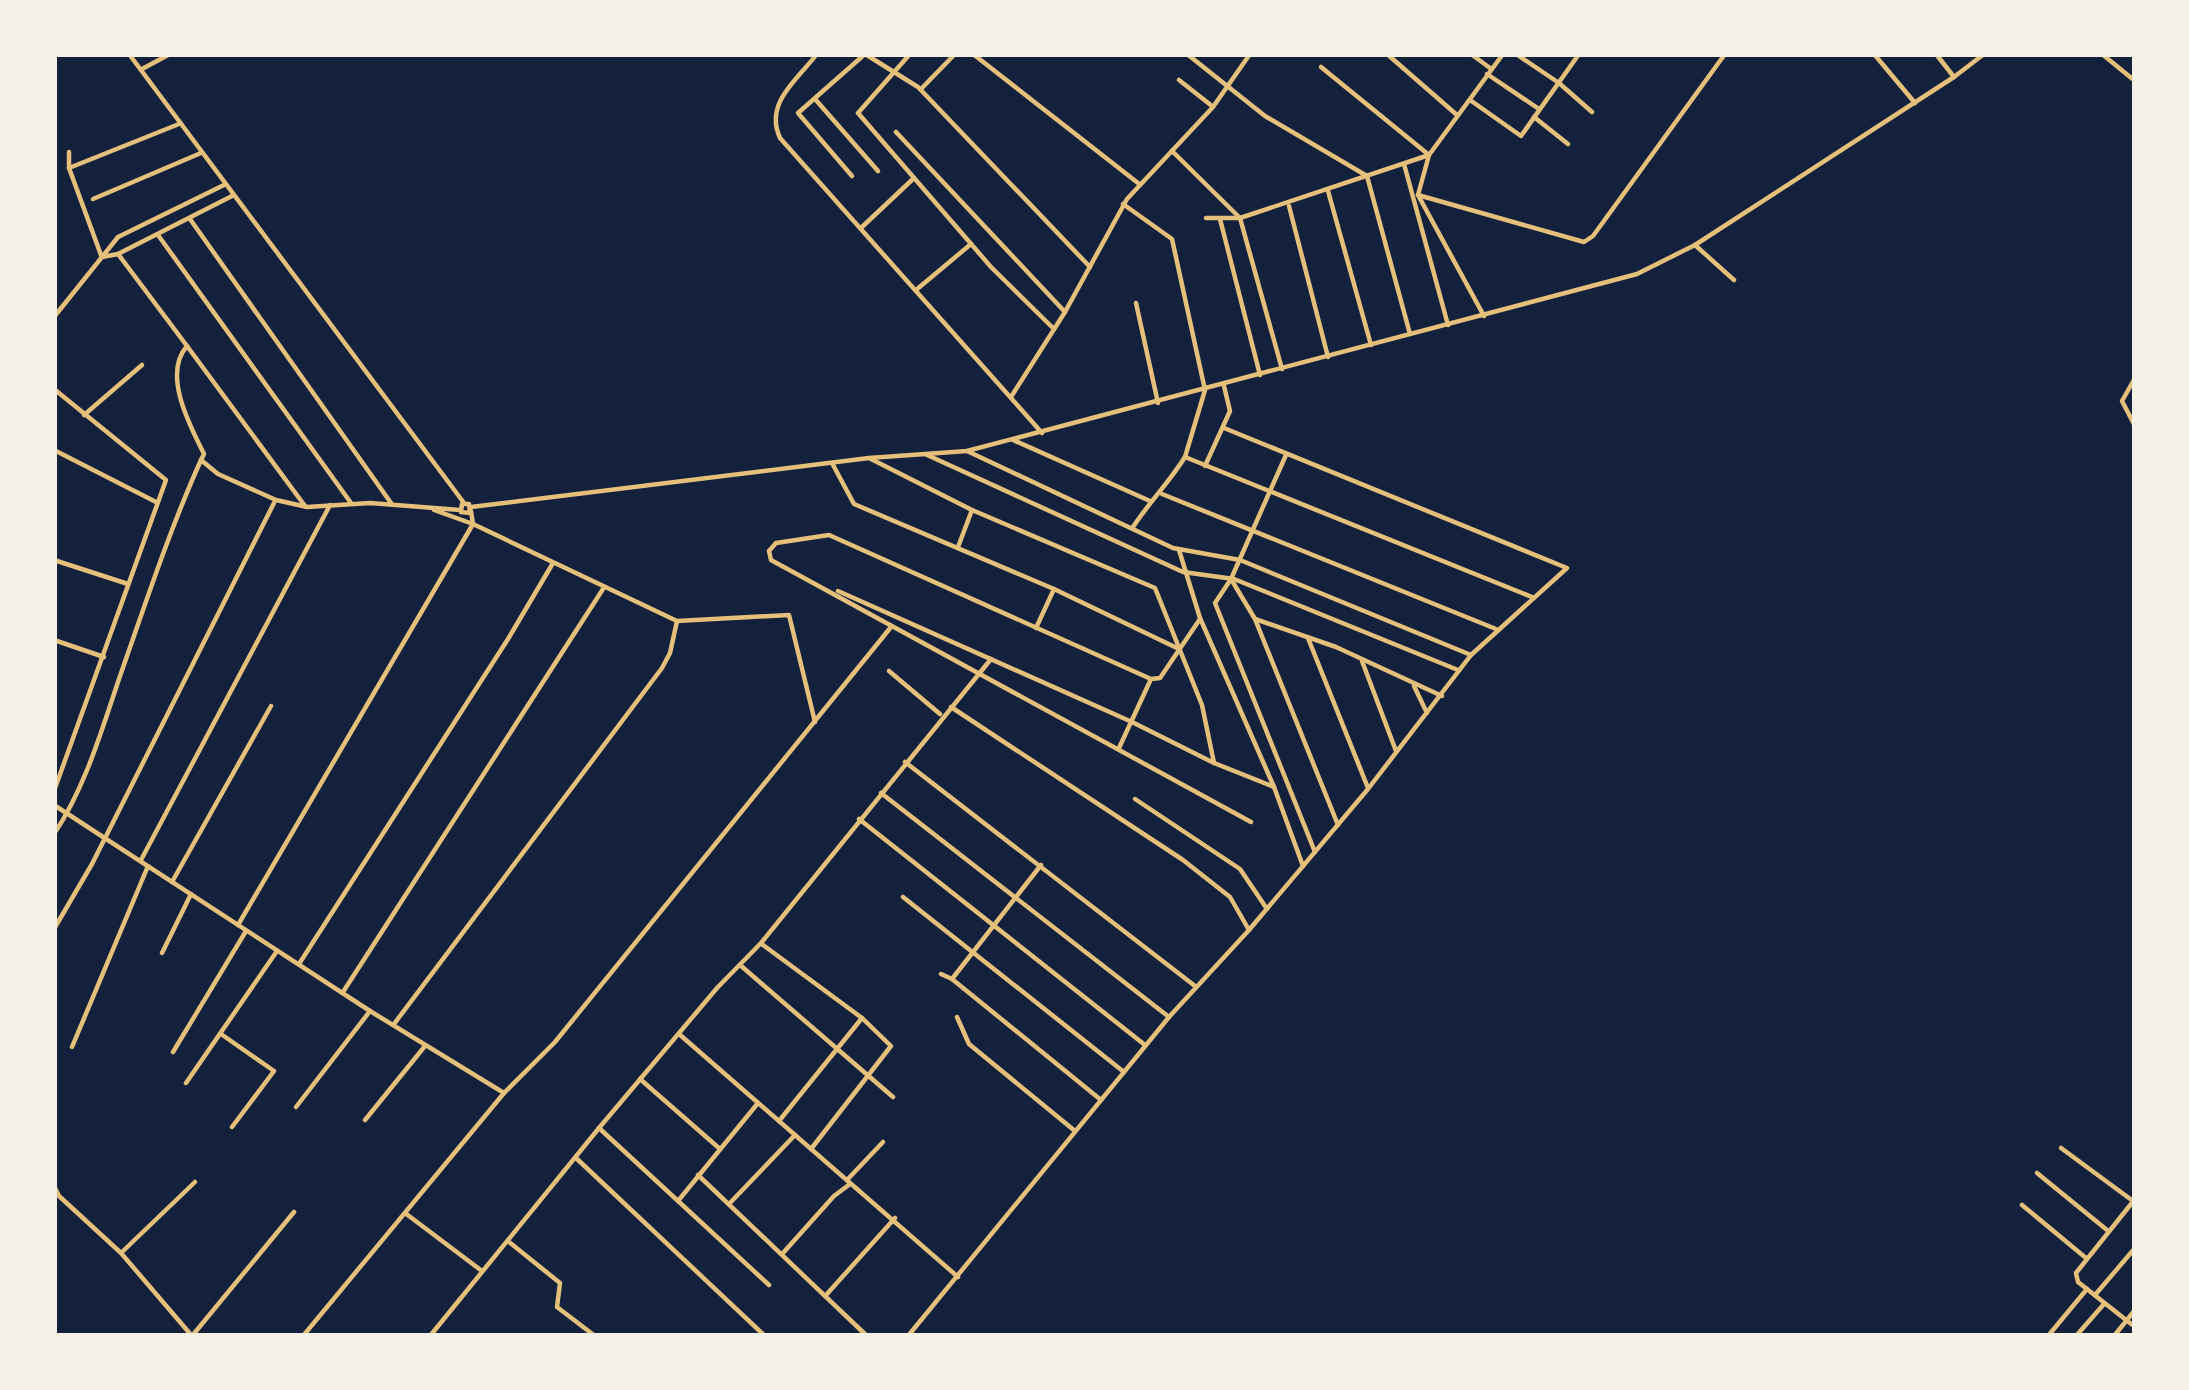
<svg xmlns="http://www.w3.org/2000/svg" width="2189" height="1390" font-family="Mulish,sans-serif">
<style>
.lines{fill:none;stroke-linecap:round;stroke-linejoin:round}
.minor{stroke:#e5c07b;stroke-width:4.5}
.tertiary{stroke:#e5c07b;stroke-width:4.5}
</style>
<rect width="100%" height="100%" fill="#14213d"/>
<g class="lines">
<!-- minor -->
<g class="minor">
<path d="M817,54C797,80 764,103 780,138L1042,433"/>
<polyline points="865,54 918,87 1090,267"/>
<polyline points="910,54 858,113 991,267 1054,329"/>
<polyline points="973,54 1138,183"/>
<polyline points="1187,54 1265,116 1367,176 1410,334"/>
<polyline points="1387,54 1457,115"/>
<polyline points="1471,54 1490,68"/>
<polyline points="1516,54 1559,83 1592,112"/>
<polyline points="1874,54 1915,103"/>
<polyline points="1936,54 1954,77"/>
<polyline points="1321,67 1429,155 1503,54"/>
<polyline points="142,69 170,54"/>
<polyline points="1487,74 1539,109"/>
<polyline points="1179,80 1212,106"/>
<polyline points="921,89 955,54"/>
<polyline points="815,99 878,171"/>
<polyline points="1470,100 1521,136 1579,54"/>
<polyline points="1534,117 1568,144"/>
<polyline points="896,132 1065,312"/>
<polyline points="1172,151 1240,218 1282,369"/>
<polyline points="69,152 69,168 101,255"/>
<polyline points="1404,164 1448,325"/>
<polyline points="69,168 179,124"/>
<polyline points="852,176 798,113 865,54"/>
<polyline points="1328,191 1371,345"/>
<polyline points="1418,195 1584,242 1593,236 1725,54"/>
<polyline points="93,199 201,153"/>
<polyline points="1123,204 1172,239 1205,390 1185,457"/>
<polyline points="1289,206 1328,357"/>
<polyline points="1206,218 1240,218 1429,155 1418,195 1484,316"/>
<polyline points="190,219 391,503"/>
<polyline points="1220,219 1260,375"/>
<polyline points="862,227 914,178"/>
<polyline points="158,235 351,503"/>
<polyline points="1695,245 1734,280"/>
<path d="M118,254L187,346C162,374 190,426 204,454L201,460L218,474L276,500L307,507L370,503L460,510"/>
<polyline points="916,290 971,244"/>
<polyline points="1136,303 1158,403"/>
<polyline points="187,346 305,506"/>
<polyline points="2135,378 2122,401 2135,426"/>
<polyline points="54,389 166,480 54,791"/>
<polyline points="1011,397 1065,312 1127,199 1213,107 1250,54"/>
<polyline points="84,415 142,365"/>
<polyline points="1013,440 1150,501"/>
<polyline points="54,450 156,502"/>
<polyline points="967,451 1173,548 1240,560 1471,655"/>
<polyline points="925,454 1183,572 1234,579 1458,670"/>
<polyline points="1286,455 1231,579 1215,603 1315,852"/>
<polyline points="869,458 972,510 1155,588 1202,705 1214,763"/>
<polyline points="832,463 854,504 1054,589 1179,649"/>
<polyline points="1205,466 1230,411 1224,386"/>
<polyline points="1162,494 1496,629"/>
<polyline points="434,510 473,524 677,621 789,615 815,722"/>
<path d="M1133,527C1150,501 1168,484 1185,457L1532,597"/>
<polyline points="958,547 972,510"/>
<polyline points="1179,550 1200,618 1274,787 1303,866"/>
<polyline points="54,560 128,584"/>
<polyline points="1231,579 1255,619 1338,825"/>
<polyline points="838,591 1132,722 1214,763 1274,787"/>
<polyline points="1255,619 1336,647 1442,696"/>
<polyline points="1036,628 1054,589"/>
<polyline points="1308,638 1368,788"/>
<polyline points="54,640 104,657"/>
<polyline points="1362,661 1396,751"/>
<polyline points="889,671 940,714"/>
<polyline points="1151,679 829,535 776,543 769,551 771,560 1251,822"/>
<polyline points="1414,686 1427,713"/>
<polyline points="951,707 1183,860 1230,897 1249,930"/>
<polyline points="1119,748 1151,679 1160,678 1200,619"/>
<polyline points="905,762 1195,986"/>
<polyline points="881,793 1169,1017"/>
<polyline points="1135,799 1240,869 1267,909"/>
<polyline points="54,805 370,1011 504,1093"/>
<polyline points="859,819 1145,1045"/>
<path d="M54,834C85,788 101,732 119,679C145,605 169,531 201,460"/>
<polyline points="141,860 330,505"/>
<polyline points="172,882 271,706"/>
<polyline points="903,897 1124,1072"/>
<polyline points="238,925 473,524 471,511"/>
<polyline points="54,929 92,864 274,503"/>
<polyline points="763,945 862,1018 891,1046 811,1149"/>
<polyline points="162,953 191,894"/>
<polyline points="299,964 508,639 553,563"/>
<polyline points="740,965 893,1097"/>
<polyline points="941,974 952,979 1101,1100"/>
<polyline points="952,979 1041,865"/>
<polyline points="343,992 603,589"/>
<polyline points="957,1017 969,1044 1075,1131"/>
<polyline points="394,1024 662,668 670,653 677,621"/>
<polyline points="221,1034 274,1071 232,1127"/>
<polyline points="679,1034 958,1277"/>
<polyline points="72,1047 148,866"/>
<polyline points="173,1052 246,931"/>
<polyline points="640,1079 720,1149"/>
<polyline points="186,1083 277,951"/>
<polyline points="296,1107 370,1011"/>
<polyline points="365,1120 425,1046"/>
<polyline points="779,1121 862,1018"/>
<polyline points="599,1128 769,1285"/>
<polyline points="2061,1148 2133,1201"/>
<polyline points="576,1158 765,1336"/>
<polyline points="2037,1173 2107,1230"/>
<polyline points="698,1175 867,1336"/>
<polyline points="847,1180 883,1142"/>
<polyline points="2135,1199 2076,1273 2078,1282 2135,1327"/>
<polyline points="678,1201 758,1103"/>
<polyline points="729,1204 795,1135"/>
<polyline points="2022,1205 2086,1258"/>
<polyline points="405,1213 482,1271"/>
<polyline points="509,1242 560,1283 557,1307 595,1336"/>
<polyline points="121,1253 195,1182"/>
<polyline points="783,1253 834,1196 850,1184"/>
<polyline points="827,1294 895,1218"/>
<polyline points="2095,1295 2135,1248"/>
<polyline points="192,1336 294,1212"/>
<polyline points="303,1336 504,1093 555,1042 891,627"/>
<polyline points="430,1336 599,1128 717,988 761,943 991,659"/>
<polyline points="908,1336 1169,1017 1249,930 1368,789 1471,655 1567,568 1224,428"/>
<polyline points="2048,1336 2087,1289"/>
<polyline points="2076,1336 2104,1304"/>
<polyline points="2114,1336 2135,1310"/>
</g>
<!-- tertiary -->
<g class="tertiary">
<polyline points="129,54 464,503"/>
<polyline points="2102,54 2135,81"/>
<polyline points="102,257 118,254 232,196"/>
<polyline points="54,317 118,237 224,185"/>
<polygon points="462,504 469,504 470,513 461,512"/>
<polyline points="471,507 869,458 967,451 1637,274 1695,245 1954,77 1984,54"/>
<polyline points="54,1186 59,1196 121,1253 192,1336"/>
</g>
</g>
<!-- border -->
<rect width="2189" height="1390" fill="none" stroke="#f6f1e7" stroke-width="114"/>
</svg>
